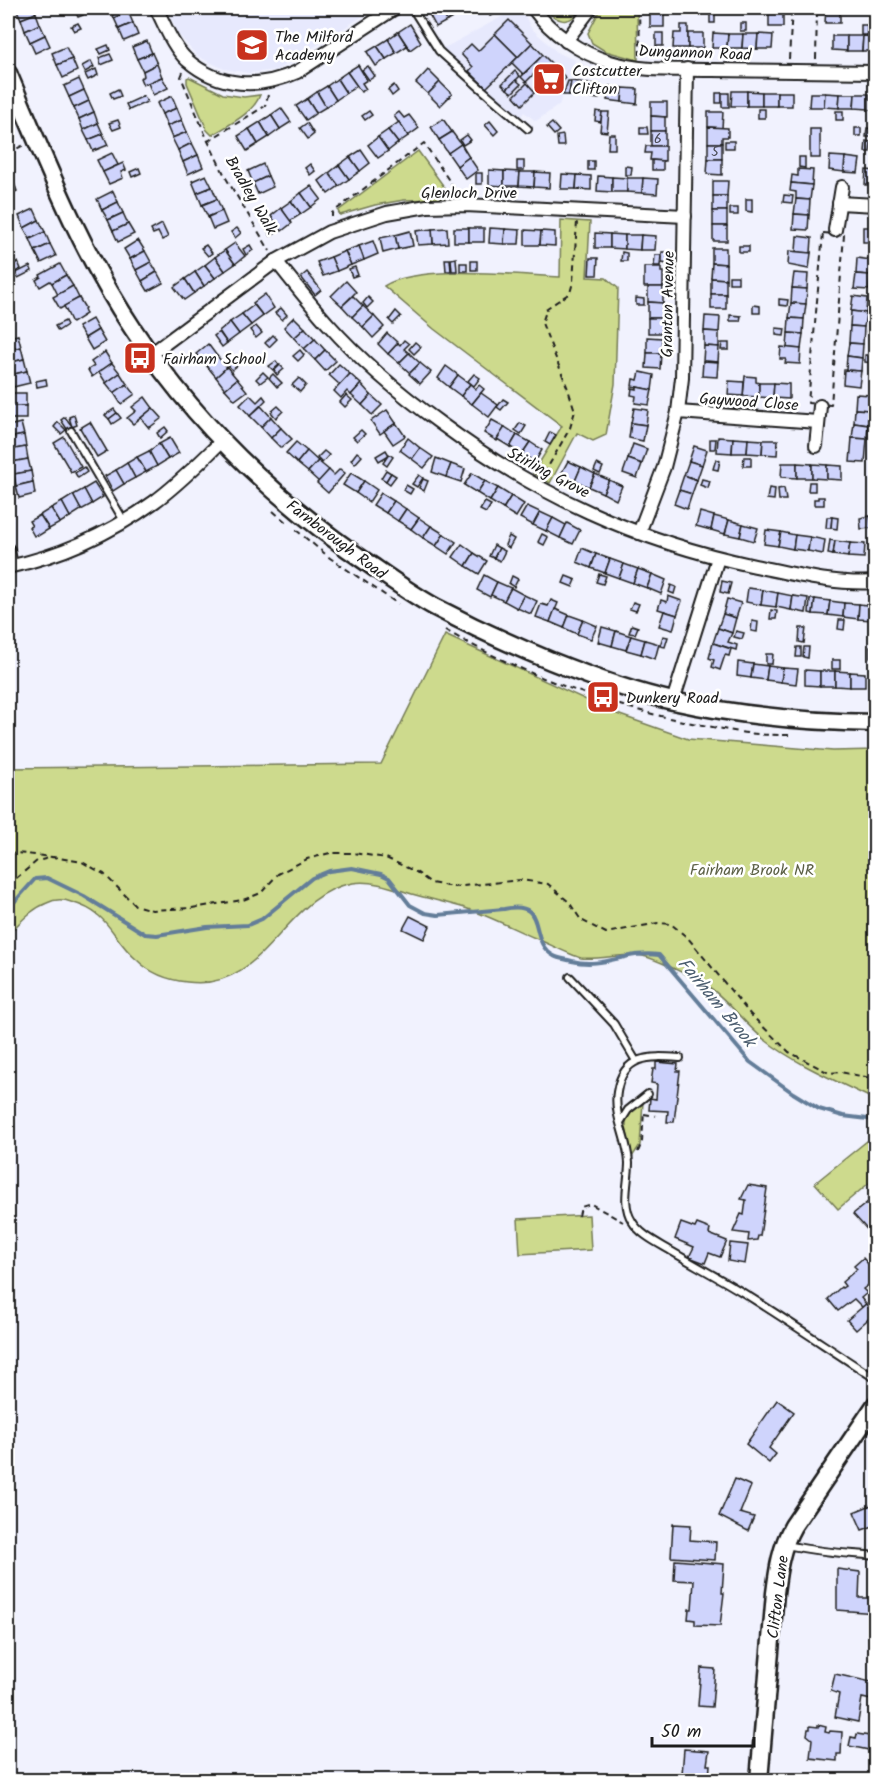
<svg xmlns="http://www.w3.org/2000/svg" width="883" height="1788" font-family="Kalam,sans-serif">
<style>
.built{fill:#e7e9fd}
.green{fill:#cdda8d;stroke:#747b54;stroke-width:1.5}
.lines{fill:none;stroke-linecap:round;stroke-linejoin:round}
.stream{stroke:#637d99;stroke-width:4}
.building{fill:#cfd4fc;stroke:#1c1c1c;stroke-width:1.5}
.lane-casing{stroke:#1c1c1c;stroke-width:10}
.street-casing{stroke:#1c1c1c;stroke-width:16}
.secondary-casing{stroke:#1c1c1c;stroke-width:21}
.path{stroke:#1c1c1c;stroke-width:2;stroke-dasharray:6 4.5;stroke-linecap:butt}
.lane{stroke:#fff;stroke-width:6}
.street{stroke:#fff;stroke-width:12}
.secondary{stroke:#fff;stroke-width:16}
.labels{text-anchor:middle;stroke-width:5;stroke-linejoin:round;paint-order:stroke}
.number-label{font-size:14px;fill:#494a54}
.poi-label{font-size:16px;fill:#1c1c1c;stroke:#fff;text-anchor:start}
.street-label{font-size:16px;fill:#1c1c1c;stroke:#fff}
.park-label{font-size:16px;fill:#5a5e44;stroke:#fff}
.water-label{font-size:18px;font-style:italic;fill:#4b5d6f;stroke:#fff}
</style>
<rect width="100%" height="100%" fill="#f1f2fe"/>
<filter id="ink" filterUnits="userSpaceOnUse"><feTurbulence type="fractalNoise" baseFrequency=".0167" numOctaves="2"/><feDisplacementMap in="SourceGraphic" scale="12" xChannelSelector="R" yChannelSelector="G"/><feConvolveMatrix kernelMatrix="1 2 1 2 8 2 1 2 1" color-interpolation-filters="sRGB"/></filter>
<g filter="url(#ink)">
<!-- built -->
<g class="built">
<polygon points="167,8 376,8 277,70 249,73 224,69 197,56 178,34"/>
<polygon points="518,8 521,8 531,28 558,53 575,60 559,105 536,121 524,112 517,123 439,49 448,46"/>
</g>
<!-- green -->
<g class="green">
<path d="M544,8H580C570,28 556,21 544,8Z"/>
<polygon points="601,8 637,8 638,60 605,51 592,43 588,33"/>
<path d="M189,77L223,94L244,97L260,95C253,114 228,125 212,135L207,130L187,83V78Z"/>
<polygon points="418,151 453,199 404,200 375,205 340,215 338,211"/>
<path d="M561,220L590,222L587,277L606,278L618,288L615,384L606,435L593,441L577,433L550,483L533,473L562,426L434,329L384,286C419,264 517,275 560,277Z"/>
<path d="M445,635L617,714L688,739L833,751L875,750V1100C839,1082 797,1065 765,1040C745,1025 726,997 706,985C691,977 653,956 637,955C621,954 596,960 581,958C570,955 547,943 535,938C512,928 489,916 465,908C448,903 430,899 412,894C393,888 373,880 353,883C284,894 266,993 187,982C168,980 150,973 137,960C110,937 111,913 71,902C63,899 55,899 47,903C31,909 20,923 8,934V768L381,764Z"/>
<path d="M643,1102L640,1145L632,1157C630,1130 614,1122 643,1102Z"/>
<polygon points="867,1141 875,1150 875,1178 838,1209 815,1183"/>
<polygon points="589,1215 591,1250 520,1254 518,1219"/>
</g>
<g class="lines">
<!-- stream -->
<path class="stream" d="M8,909L35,879L47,878L84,896L145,934L157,935L207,927L248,925L262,919L312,878L329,871L352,868L381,874L389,878L410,905L425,913L438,915L504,909C550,899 526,941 554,956C559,959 566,959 572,961C604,969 627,950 659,955L750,1062L793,1093L819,1109L843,1116L876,1120"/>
</g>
<!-- building -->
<g class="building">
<polygon points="16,8 33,8 36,13 21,19"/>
<polygon points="109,8 127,8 128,11 114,18"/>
<polygon points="437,8 440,8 447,21 436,27 428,12"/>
<polygon points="440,8 454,8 458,15 447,21"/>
<polygon points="487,8 503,8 504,10 490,16"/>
<rect x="650" y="8" width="14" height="4"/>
<polygon points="769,8 783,8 783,12 769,11"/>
<polygon points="826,8 840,8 840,23 825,23"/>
<polygon points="80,9 83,15 78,17 75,11"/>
<polygon points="128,11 133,23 119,29 114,18"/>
<polygon points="769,11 783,12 783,27 769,27"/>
<rect x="650" y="12" width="14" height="15"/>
<polygon points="36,13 40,24 25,31 21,19"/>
<rect x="710" y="13" width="5" height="10"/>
<polygon points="509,20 532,43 518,57 495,34"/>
<polygon points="78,23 81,28 74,31 71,26"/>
<polygon points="133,23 138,35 124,41 119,29"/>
<rect x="740" y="23" width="6" height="8"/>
<polygon points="40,24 45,35 30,42 25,31"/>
<polygon points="410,24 421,42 410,50 398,32"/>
<polygon points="681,25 688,25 688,48 673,48 674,33 681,33"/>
<rect x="861" y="25" width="6" height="10"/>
<polygon points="398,32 407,46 396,53 388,39"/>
<rect x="656" y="33" width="7" height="13"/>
<rect x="688" y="33" width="15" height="15"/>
<polygon points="713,33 728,34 727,48 712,48"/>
<polygon points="495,34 518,57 486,88 469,71 473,67 461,54 471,44 478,51"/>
<polygon points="728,34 743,34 742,48 727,48"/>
<polygon points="743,34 758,34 757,49 742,48"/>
<polygon points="758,34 773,35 772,49 757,49"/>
<polygon points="45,35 50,46 35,53 30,42"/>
<polygon points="832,36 847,36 847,51 832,50"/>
<polygon points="847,36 863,36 862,51 847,51"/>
<polygon points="863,36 876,37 876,51 862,51"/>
<polygon points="388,39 396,53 386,59 377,46"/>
<polygon points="147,41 152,53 137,59 132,47"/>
<polygon points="532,43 543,55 523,74 512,63"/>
<polygon points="108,45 110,50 101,54 98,49"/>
<polygon points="377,46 386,59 376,66 367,52"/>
<polygon points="66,47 72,59 57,65 52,53"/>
<polygon points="152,53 157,64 143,71 137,59"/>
<polygon points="110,54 113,60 101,65 99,58"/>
<polygon points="543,55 554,66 541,80 534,74 526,82 521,77"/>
<polygon points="72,59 77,71 63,78 57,65"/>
<polygon points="91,61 94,67 85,72 82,66"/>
<polygon points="157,64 162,77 143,85 140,78 144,76 143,71"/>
<polygon points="358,65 367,80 362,83 366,89 361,92 347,72"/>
<polygon points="368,66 375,76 369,80 362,70"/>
<polygon points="554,66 566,78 552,92 541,80"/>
<polygon points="96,69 98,75 88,80 85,74"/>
<polygon points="428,70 440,82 428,94 416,83"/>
<polygon points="515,71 520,76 507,89 502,84"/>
<polygon points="347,72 357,86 346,93 337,79"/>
<polygon points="162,77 168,88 153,95 148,83"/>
<polygon points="79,79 84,90 69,97 64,86"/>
<polygon points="337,79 346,93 336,100 327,86"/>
<polygon points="516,80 521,84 512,93 507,89"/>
<polygon points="568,81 571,81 569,95 563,95"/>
<polygon points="571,81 586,83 584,97 569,95"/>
<polygon points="440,82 452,94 440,106 428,94"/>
<polygon points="527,83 535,92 522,105 514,96"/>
<polygon points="586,83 601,85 599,99 584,97"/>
<polygon points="394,85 398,91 392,96 388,90"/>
<polygon points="327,86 336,100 326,107 317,92"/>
<polygon points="609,86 623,88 622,102 607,100"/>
<polygon points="623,88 638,89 637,104 622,102"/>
<polygon points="118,89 121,96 113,99 110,93"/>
<polygon points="84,90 89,101 74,108 69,97"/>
<polygon points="732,91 747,91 747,106 731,106"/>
<polygon points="747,91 762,92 762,106 747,106"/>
<polygon points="317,92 326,107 316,113 307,99"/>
<rect x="762" y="92" width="15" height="14"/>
<rect x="777" y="92" width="15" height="14"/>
<rect x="716" y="93" width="6" height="10"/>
<rect x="722" y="93" width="7" height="14"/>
<polygon points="810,93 825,93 824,107 809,107"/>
<polygon points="825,93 840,94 839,108 824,107"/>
<polygon points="840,94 855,94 854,108 839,108"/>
<polygon points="855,94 869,94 869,109 854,108"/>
<polygon points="144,96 147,102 129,110 126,104"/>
<polygon points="172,96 177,108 162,114 157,103"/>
<polygon points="307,99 316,113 306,120 296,106"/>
<polygon points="89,101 94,112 79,119 74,108"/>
<polygon points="651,102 667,102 667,117 651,116"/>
<polygon points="177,108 182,120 167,126 162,114"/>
<polygon points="281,108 291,122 280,129 271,115"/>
<rect x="758" y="109" width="7" height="9"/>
<polygon points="369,111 372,115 365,120 362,116"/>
<polygon points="596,111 602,112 601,122 595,121"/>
<rect x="836" y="111" width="7" height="9"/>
<polygon points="94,112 98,123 83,130 79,119"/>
<polygon points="399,112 404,118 409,115 419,128 408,136 394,116"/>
<polygon points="602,112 609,112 607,132 600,131"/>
<polygon points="708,112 723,112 722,128 708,127"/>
<polygon points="271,115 280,129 269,137 260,122"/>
<polygon points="651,116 665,117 665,131 651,131"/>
<polygon points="443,119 452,132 439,140 431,127"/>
<polygon points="118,120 121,127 113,130 109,123"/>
<polygon points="182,120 187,132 172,138 167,126"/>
<polygon points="490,121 498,131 494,135 485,125"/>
<polygon points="260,122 269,137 258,144 249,129"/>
<polygon points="399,122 408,136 398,143 388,130"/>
<polygon points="98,123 103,134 88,140 83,130"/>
<polygon points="307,123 314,134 308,139 300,128"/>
<polygon points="552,123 559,131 554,135 547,127"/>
<polygon points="640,127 647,127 648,134 640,134"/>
<polygon points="708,127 728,128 728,137 722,137 722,143 708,143"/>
<rect x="855" y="128" width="6" height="8"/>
<polygon points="867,128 873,129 872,137 866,137"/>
<polygon points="249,129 258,144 247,151 238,136"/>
<rect x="810" y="129" width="10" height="29"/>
<polygon points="388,130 398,143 388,151 378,137"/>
<rect x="651" y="131" width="14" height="15"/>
<polygon points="187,132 192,143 178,150 172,138"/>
<polygon points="452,132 461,144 448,153 439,140"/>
<polygon points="103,134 108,145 93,151 88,140"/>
<polygon points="609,134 615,134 615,149 608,149"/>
<polygon points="467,135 471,140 463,145 460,140"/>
<polygon points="563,135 564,146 558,146 557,136"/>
<polygon points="378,137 388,151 378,158 368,145"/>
<rect x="725" y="141" width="9" height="7"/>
<polygon points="866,141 871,142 870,152 865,152"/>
<polygon points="192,143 198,155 183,162 178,150"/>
<rect x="708" y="143" width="14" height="16"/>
<polygon points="461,144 469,157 457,166 448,153"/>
<polygon points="646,146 665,146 665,161 650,160 651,153 645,153"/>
<polygon points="361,150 370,163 360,171 350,157"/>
<polygon points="112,153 118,165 103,172 97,160"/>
<polygon points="198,155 203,167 188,174 183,162"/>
<polygon points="830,156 845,157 844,172 829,170"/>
<polygon points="350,157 360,171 349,179 339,165"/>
<polygon points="469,157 478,170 466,179 457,166"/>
<polygon points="799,157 805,157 805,168 799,167"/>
<polygon points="845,157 860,159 858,173 844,172"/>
<polygon points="708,159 722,159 722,175 707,174"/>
<polygon points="652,160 663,161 663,170 652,170"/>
<rect x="517" y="161" width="7" height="9"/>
<rect x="588" y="161" width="6" height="9"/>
<polygon points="123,163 126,170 121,172 123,178 109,184 103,172"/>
<polygon points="263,164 268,176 253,183 248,171"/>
<polygon points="310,164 315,171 310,175 305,168"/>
<polygon points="339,165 349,179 339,186 329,173"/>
<polygon points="625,166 632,167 631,175 625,175"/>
<polygon points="139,168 141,173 132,177 130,172"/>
<polygon points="798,169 813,170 812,185 791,183 792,175 798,176"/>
<polygon points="489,170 504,171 504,186 489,185"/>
<polygon points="866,170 876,171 876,185 865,185"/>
<polygon points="504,171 520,172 519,186 504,186"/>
<polygon points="520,172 535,172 534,187 519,186"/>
<polygon points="535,172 550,173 549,188 534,187"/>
<polygon points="329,173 339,186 328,194 319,181"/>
<rect x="476" y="173" width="6" height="11"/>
<polygon points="562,174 577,175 576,189 561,189"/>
<polygon points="11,175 17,191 8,195 8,177"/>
<polygon points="206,175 212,187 197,193 192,181"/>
<polygon points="577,175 591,176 591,190 576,189"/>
<polygon points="268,176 273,187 258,194 253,183"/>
<polygon points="598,176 612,177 612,192 597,191"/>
<polygon points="612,177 627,178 627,192 612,192"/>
<polygon points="627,178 643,178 642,193 627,192"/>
<polygon points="643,178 658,179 657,194 642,193"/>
<polygon points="713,181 728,181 727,196 713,196"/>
<polygon points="791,183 812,185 810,200 796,199 796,192 790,191"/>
<polygon points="311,186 321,199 311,207 301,193"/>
<polygon points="212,187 217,199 202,205 197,193"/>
<polygon points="113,191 118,202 102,210 97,199"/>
<polygon points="301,193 311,207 301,214 291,201"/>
<polygon points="784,195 793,196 792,203 783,202"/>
<rect x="713" y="196" width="14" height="15"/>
<polygon points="217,199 222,211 208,217 202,205"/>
<polygon points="746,199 752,199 752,212 746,211"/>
<polygon points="796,199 810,200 809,215 794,214"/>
<polygon points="291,201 301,214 290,221 281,208"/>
<polygon points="118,202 123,213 108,220 102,210"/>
<polygon points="281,208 292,223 282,231 271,216"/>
<rect x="730" y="208" width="8" height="7"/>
<polygon points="34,209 39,220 24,228 19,216"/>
<polygon points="222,211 227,223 213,229 208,217"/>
<rect x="713" y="211" width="14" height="15"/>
<polygon points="123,213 128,224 113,231 108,220"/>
<polygon points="794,214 809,215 808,230 793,229"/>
<polygon points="39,220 45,232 30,239 24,228"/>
<polygon points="269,223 276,233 271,236 265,226"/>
<polygon points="128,224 134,234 118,242 113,231"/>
<polygon points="162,224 168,237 162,240 158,232 153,234 151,230"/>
<rect x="713" y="226" width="14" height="15"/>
<rect x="863" y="227" width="13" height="15"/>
<polygon points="237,228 241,233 235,238 231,232"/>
<polygon points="447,228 448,243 433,244 432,229"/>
<rect x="454" y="228" width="15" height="14"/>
<rect x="469" y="228" width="15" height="14"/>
<polygon points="490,228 505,229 504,244 489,243"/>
<polygon points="432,229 433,244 418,245 416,231"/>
<polygon points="505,229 520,230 519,244 504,244"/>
<polygon points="525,230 541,231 540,245 525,245"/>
<polygon points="410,231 413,246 398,249 395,235"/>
<polygon points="541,231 555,232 555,246 540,245"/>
<polygon points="45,232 50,244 35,251 30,239"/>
<polygon points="595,233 610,234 610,248 595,248"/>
<polygon points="610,234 625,235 625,249 610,248"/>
<polygon points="395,235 398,249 383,253 380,238"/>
<polygon points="625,235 641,235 640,250 625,249"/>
<polygon points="641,235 656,236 655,250 640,250"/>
<polygon points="797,236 812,238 811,253 796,252"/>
<polygon points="138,240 145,251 130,259 124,249"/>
<polygon points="373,241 378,254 364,260 359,246"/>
<polygon points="235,243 245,256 235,264 225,250"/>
<polygon points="50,244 56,256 41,263 35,251"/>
<polygon points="206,245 212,253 208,256 201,248"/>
<polygon points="250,245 253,250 246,255 243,249"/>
<polygon points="359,246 364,260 351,265 345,251"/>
<rect x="739" y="246" width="10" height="6"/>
<polygon points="712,248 726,248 726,264 712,263"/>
<polygon points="225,250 235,264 225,271 215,257"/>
<polygon points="145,251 151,262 136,270 130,259"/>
<polygon points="345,251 351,265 337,271 331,257"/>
<polygon points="789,251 811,253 809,269 788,265"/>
<polygon points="622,252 627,253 627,261 621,261"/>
<polygon points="662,252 668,252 668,264 662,263"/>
<polygon points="655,255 661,255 660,266 654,266"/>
<polygon points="215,257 225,271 215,278 205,265"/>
<polygon points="331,257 337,271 323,276 317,262"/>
<polygon points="456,258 457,271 452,271 451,259"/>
<polygon points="590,258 598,258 597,275 589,275"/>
<polygon points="857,258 871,260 870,275 856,274"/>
<polygon points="445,259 450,259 451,271 446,271"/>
<rect x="471" y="261" width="6" height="9"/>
<polygon points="18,262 21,269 15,272 11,265"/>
<polygon points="151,262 157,272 142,281 136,270"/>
<rect x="460" y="263" width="7" height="8"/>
<polygon points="712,263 726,264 726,279 711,278"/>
<polygon points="60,264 66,275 52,283 50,281 40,287 36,280 41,277 40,275"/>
<polygon points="205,265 215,278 204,286 195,272"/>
<polygon points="30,266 32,271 18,278 16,273"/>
<polygon points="355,267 358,275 352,277 349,269"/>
<polygon points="644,267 661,267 661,272 663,272 663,287 644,287"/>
<polygon points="157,272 163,283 148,291 142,281"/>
<polygon points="195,272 204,286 194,293 185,279"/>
<polygon points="307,272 321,290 315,295 301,277"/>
<polygon points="794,273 808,274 807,289 792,288"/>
<polygon points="856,274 870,275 869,290 854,289"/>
<polygon points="66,275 73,286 58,295 52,283"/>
<rect x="729" y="276" width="9" height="7"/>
<polygon points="711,278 726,279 726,294 711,294"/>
<polygon points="185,279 194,293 184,300 174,287"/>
<polygon points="346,281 356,292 342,306 331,296"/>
<polygon points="73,286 79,298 60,309 53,297"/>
<polygon points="648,287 663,287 663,303 648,302"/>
<polygon points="792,288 807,289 806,304 791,303"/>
<polygon points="265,294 274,308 263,316 253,303"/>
<rect x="711" y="294" width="15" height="15"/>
<polygon points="353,296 363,306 352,317 342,306"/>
<polygon points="853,296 867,298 866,313 851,311"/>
<polygon points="368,297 373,302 367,308 363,303"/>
<polygon points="79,298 85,308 84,309 86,314 72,323 64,306"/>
<polygon points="636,298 644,299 644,305 636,305"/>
<polygon points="779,299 788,300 787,306 779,305"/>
<polygon points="648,302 663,303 663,318 648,318"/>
<polygon points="791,303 806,304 804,319 789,318"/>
<polygon points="254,305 263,316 251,325 242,314"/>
<polygon points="753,305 760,306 760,313 753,313"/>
<polygon points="363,306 374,316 363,327 352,317"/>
<polygon points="281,308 287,315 282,320 275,313"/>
<polygon points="396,311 401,316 393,324 389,320"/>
<polygon points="851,311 866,313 864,327 850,326"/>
<polygon points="242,314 251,325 239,334 230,322"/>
<polygon points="730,315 741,316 740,321 730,321"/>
<polygon points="374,316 384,327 373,338 363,327"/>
<polygon points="705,316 720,317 719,332 704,331"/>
<polygon points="294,317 305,328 294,338 284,327"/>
<polygon points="648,318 663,318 662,333 648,333"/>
<polygon points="789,318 804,319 803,334 788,333"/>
<polygon points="92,319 98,330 85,338 78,327"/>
<polygon points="65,321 67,325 58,331 55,326"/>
<polygon points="230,322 239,334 227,343 219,331"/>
<polygon points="256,326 262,333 256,338 250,330"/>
<polygon points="850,326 864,327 863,344 849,343"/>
<polygon points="868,326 876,327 876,333 867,332"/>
<polygon points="305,328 315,339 304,349 294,338"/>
<polygon points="776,328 785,329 784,336 776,335"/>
<polygon points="98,330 105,342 92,350 85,338"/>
<polygon points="704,331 719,332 719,347 704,346"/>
<polygon points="219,332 227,343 222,347 214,336"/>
<polygon points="387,333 398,343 388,354 378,344"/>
<polygon points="788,333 803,334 801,349 787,348"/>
<polygon points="18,335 21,347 8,350 8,337"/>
<polygon points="273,335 277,339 269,347 265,343"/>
<polygon points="647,337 662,338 661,353 647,353"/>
<polygon points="315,339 325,350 315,360 304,349"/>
<polygon points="404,340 409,344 404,349 409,353 399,363 388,354 398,343 400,345"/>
<polygon points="415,342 421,347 414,354 409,349"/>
<polygon points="722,343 729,343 729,350 721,350"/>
<polygon points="849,343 863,344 862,358 847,356"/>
<polygon points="208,344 217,356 206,365 196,354"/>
<polygon points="704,346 719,347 718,362 703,361"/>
<polygon points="21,347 24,359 8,363 8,350"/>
<polygon points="781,347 801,349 800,364 785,363 786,359 780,359"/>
<polygon points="300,350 304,355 298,361 293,356"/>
<polygon points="325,350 336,361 325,371 315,360"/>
<polygon points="105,352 112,363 92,377 88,370 94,366 91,362"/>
<polygon points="409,353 420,363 410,373 399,363"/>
<polygon points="647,353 661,353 660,369 646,368"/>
<polygon points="865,355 874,355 874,363 865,362"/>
<polygon points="217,356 227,367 216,377 206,365"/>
<polygon points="847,356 862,358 861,371 846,370"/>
<polygon points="24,359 27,371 10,375 8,363"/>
<polygon points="234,359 239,364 232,370 227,364"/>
<polygon points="276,361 279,365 273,370 269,366"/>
<polygon points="703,361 718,362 717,377 702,376"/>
<polygon points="112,363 120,373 106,383 99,372"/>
<polygon points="420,363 431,372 420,384 409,374"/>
<polygon points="339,364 350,374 340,385 329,375"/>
<polygon points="280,365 284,369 277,375 274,371"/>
<polygon points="446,366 458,375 449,387 438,378"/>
<polygon points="227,367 237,379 225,389 216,377"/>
<polygon points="844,370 861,371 859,386 843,384"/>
<polygon points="27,371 30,383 13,387 10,375"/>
<polygon points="263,372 268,377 260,383 256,379"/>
<polygon points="640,372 654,375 652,390 632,386 633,379 638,380"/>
<polygon points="120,373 127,384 114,393 106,383"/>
<polygon points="273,374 282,383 277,387 269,378"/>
<polygon points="350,374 361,384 351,395 347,391 341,398 334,391"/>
<polygon points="474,374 480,378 474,386 468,381"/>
<polygon points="458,375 470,384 461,396 449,387"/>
<polygon points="745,376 756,377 756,382 759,383 759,397 743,396"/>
<polygon points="299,378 306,385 300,392 292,385"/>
<polygon points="46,379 47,385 37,387 36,381"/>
<polygon points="237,379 247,391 235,400 225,389"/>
<polygon points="729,381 744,382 743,396 728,395"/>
<polygon points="759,383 774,383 773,398 759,397"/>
<polygon points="774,383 789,384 789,399 773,398"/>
<polygon points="127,384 135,394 121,404 114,393"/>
<polygon points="361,384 371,395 362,405 351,395"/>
<polygon points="470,384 476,389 479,385 484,389 472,404 461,396"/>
<polygon points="637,387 652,390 649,405 635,403 636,396 631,395 632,388 637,389"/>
<rect x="9" y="393" width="17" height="13"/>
<polygon points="481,393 498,405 489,417 472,404"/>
<polygon points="856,394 871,395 869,410 855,409"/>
<polygon points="250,395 257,402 263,396 266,400 250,416 240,405"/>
<polygon points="346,395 352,400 345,407 340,402"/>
<polygon points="371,395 382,405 372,415 362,405"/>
<polygon points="145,397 153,408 133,424 127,418 136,411 132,407"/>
<polygon points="503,399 508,402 501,410 497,407"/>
<rect x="9" y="406" width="17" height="13"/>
<polygon points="261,406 271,417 261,427 250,416"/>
<polygon points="278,406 283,411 276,418 271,412"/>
<polygon points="153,408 162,418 149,428 141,418"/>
<polygon points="634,408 648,410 646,425 631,423"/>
<polygon points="114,409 117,413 109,419 105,415"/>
<polygon points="855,409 869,410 868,425 854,423"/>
<polygon points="387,410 396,423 380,434 371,421"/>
<polygon points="117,413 121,418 112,424 109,419"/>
<polygon points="74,415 77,425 72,427 69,417"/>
<polygon points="65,417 72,426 67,429 61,420"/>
<polygon points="271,417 281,428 271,438 261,427"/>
<polygon points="492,420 505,427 497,441 484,433"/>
<polygon points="58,422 66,430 61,434 54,427"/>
<polygon points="90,422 107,451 97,457 80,428"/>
<polygon points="21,423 24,435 8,438 8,426"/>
<polygon points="396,423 405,436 393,444 384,431"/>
<polygon points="520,423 526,426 521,434 515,430"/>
<polygon points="631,423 646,425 643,441 629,438"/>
<polygon points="854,423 868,425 867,439 852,438"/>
<polygon points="165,427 168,431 160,438 157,433"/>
<polygon points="505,427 517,435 510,447 497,439"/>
<polygon points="281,428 292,439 281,448 271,438"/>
<polygon points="361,430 365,434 357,441 353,437"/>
<polygon points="550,432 556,435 550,445 545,442"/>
<polygon points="24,435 26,447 9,450 8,438"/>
<polygon points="517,435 530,442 522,454 510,447"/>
<polygon points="64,437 81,467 71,472 54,443"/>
<polygon points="718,437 733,438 732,453 717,452"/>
<polygon points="170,438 179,453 168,459 159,444"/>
<polygon points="408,438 420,448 412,459 400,450"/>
<polygon points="733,438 748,439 747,453 732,453"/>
<polygon points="852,438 867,439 865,463 850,462"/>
<polygon points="710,439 716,439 715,449 710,449"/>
<polygon points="748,439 763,440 762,454 747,453"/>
<polygon points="763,440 778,440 777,455 762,454"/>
<polygon points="296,442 307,451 297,463 286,453"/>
<polygon points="530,442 542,450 535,462 522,454"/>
<polygon points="159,444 168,459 157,466 149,451"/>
<polygon points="633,444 647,449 642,464 628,459"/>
<polygon points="694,446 707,450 702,465 689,461"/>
<polygon points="26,447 28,459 12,462 9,450"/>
<polygon points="420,448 433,457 424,468 412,459"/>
<polygon points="386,450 389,455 379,461 376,456"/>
<polygon points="149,451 157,466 146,472 137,457"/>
<polygon points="307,451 318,461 308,472 297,463"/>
<polygon points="324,451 329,455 322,463 317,458"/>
<polygon points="357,452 362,456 355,464 351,460"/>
<polygon points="389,454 393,457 387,466 383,463"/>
<polygon points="137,457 146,472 135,478 127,463"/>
<polygon points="744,457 751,457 751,466 743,466"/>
<polygon points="436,458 451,464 446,477 432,472"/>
<polygon points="28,459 31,471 14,474 12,462"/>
<polygon points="628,459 642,464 637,478 623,473"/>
<polygon points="716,459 720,461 718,470 713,469"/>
<polygon points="318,461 329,470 319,482 308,472"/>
<polygon points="568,461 581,467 575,481 561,474"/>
<polygon points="689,461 702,465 697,480 684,475"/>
<polygon points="127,463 135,478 124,484 116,470"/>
<polygon points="782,463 797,463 797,478 781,477"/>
<polygon points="797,463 812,464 812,478 797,478"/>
<polygon points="451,464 465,469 461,482 446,477"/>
<polygon points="597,464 603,467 600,474 594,471"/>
<polygon points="812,464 827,465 827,479 812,478"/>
<polygon points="827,465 842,466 842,480 827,479"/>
<polygon points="84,467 87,472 78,478 75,473"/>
<polygon points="581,467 595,474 589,487 575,481"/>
<polygon points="340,469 345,473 328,493 317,483 329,470 334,475"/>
<polygon points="116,470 124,484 113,491 105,476"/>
<polygon points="386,470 391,473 386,481 381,478"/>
<polygon points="31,471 33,482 16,486 14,474"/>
<polygon points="351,473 364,481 356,493 343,485"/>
<polygon points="391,473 396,476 390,484 386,481"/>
<polygon points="472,473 485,481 477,493 464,485"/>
<polygon points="595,474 609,480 603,493 589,487"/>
<polygon points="419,475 423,478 417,487 412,484"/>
<polygon points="684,475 697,480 692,494 679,490"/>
<polygon points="423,479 428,481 424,491 419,488"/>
<polygon points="702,479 710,481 708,488 700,485"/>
<polygon points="609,480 622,486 616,500 603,493"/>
<polygon points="364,481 377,490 369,502 356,493"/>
<polygon points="485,481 498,488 490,501 477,493"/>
<polygon points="33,482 35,494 19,498 16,486"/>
<polygon points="809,482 815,482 815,491 808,491"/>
<polygon points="94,483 103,497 92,504 84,489"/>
<polygon points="406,485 413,489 410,494 403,490"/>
<polygon points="498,488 511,496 503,509 490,501"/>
<polygon points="769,488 775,489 774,500 767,499"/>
<polygon points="784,488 786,500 779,500 778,489"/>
<polygon points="84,489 92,504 81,510 73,495"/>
<polygon points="679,490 692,494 687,509 674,504"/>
<polygon points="381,493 394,501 386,513 373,505"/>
<polygon points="73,495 81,510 70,517 62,502"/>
<polygon points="511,496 524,504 516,517 503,509"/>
<polygon points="818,497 824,497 824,505 814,505 814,499 818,499"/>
<polygon points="394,501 406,509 398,521 386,513"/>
<polygon points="62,502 70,517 60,523 51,508"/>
<polygon points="485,502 491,505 486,513 480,510"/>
<polygon points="527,506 540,512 533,525 520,518"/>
<polygon points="51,508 60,523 49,529 40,515"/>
<polygon points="406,509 419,518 411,529 398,521"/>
<polygon points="540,512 553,518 546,531 533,525"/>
<polygon points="700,512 714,516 711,530 696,526"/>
<polygon points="40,515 49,529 38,536 37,534 34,536 29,527 32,526 29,521"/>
<polygon points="714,516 729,520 725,534 711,530"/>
<polygon points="870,516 872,528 861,529 860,518"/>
<polygon points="827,517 832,517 831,528 826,528"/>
<polygon points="832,517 838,518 837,529 831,528"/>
<polygon points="419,518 431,526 423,538 411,529"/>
<polygon points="553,518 566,525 560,538 546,531"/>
<polygon points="729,520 743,524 740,537 725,534"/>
<polygon points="567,523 580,530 573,544 560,538"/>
<polygon points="743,524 758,528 754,541 740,537"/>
<polygon points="431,526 444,534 436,546 423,538"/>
<polygon points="766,530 781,532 778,546 764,544"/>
<polygon points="781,532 795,535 793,549 778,546"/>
<polygon points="444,534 456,542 448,554 436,546"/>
<polygon points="542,534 548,537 544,545 538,542"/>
<polygon points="795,535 810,537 808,551 793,549"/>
<polygon points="509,536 514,539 509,548 505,545"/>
<polygon points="810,537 825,540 823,554 808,551"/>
<polygon points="830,540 835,541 833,555 828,554"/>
<polygon points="835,541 850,543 848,557 833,555"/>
<polygon points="876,541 876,557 875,557 870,543"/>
<polygon points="850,543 865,544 864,558 848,557"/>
<polygon points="462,544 474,553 466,566 453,557"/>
<polygon points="494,545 499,548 494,558 489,556"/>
<polygon points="499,548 505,551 500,561 494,558"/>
<polygon points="582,548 596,554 591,568 577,562"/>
<polygon points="474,553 487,561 479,574 466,566"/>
<polygon points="596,554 610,559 605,573 591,568"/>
<polygon points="610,559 624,564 619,578 605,573"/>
<polygon points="624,564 638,569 633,583 619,578"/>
<polygon points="638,569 652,574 647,588 633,583"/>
<polygon points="599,574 606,576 603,584 596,582"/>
<polygon points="652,574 666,580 661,594 647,588"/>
<polygon points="484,575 497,582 490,597 477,590"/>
<polygon points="512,576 518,579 514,587 509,584"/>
<polygon points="566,576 576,580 573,587 563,583"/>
<polygon points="722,581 731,583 728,594 720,592"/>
<polygon points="497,582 511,588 504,601 491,595"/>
<polygon points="671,585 676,587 674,594 669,592"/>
<polygon points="511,588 524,595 517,608 504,601"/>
<polygon points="748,588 763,590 761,605 746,602"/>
<polygon points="763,590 778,593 776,607 761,605"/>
<polygon points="778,593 793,596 791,610 776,607"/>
<polygon points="524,595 537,601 531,614 517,608"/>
<polygon points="668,596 682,601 677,615 658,609 661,600 667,602"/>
<polygon points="793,596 808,598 806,613 791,610"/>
<polygon points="727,599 741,603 736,618 723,614"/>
<polygon points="810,599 815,599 813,614 809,613"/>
<polygon points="815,599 830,601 828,615 813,614"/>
<polygon points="551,600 558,603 550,622 536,617 541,604 548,606"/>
<polygon points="830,601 844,603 843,617 828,615"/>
<polygon points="633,602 639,604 636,611 630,609"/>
<polygon points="844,603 859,604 858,619 843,617"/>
<polygon points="859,604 874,606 873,620 858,619"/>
<polygon points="555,609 569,615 564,628 550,622"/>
<polygon points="771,610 777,611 776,619 770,619"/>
<polygon points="664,611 677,615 673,630 659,626"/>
<polygon points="723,614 736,618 732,633 718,628"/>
<polygon points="569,615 583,620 577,634 564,628"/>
<polygon points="583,620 597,626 591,639 577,634"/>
<polygon points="839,620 845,620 844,630 838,629"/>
<polygon points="752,621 758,622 757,632 751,631"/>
<polygon points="632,625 638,627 635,634 629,633"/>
<polygon points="602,627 616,631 612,646 598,642"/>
<polygon points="718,628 732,633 728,642 737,645 736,650 713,643"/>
<polygon points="800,628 806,628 804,643 799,642"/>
<polygon points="616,631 631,636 626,650 612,646"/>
<polygon points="736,631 744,633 742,639 734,637"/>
<polygon points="631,636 645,640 641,654 626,650"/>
<polygon points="663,636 668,637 665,647 660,646"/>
<polygon points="645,640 659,644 655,659 641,654"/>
<polygon points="713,643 731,649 729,656 725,655 720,670 712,667 714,660 709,658"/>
<polygon points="797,647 801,647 801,657 796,657"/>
<polygon points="804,647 809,647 808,658 803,657"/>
<polygon points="870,647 875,647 875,659 870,658"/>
<polygon points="766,654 773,654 772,664 766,664"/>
<rect x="832" y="660" width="8" height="9"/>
<polygon points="738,662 753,664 751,678 737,676"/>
<polygon points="753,664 768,666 766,680 751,678"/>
<polygon points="768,666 783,668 781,682 766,680"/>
<polygon points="783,668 798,669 796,684 781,682"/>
<polygon points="805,670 820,671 820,686 805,685"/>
<rect x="820" y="671" width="15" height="15"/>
<polygon points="835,671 850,672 850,687 835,686"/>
<polygon points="850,672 865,673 865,687 850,687"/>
<rect x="872" y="673" width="4" height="15"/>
<polygon points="410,916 430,926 424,939 403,929"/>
<polygon points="656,1062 678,1064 677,1071 680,1071 674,1122 667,1122 668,1111 649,1110 650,1098 656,1099 657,1084 651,1083 653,1069 656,1069"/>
<polygon points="748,1185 767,1188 760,1236 758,1236 757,1240 748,1241 749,1234 733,1232 741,1214 744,1215 746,1200 741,1199"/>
<polygon points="873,1195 875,1197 876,1196 876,1235 874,1237 853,1214 869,1201 868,1199"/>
<polygon points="681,1223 695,1228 697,1224 710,1229 709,1234 727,1241 720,1257 709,1253 705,1263 689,1257 694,1247 675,1239"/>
<polygon points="730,1243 748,1245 745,1264 728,1261"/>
<polygon points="863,1258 876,1273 876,1279 863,1289 867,1293 861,1298 866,1304 862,1307 854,1299 838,1311 828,1299 841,1287 842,1288 845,1286 842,1282 857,1269 854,1266"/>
<polygon points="866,1304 874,1314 856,1330 847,1320"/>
<polygon points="777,1400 794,1412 769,1448 776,1454 769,1463 746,1444"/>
<polygon points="735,1479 751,1486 740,1513 754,1517 748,1531 719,1516"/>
<polygon points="876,1503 876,1525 862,1530 854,1512"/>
<polygon points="673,1524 691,1525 690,1540 716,1542 715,1560 671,1557"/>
<polygon points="675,1560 724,1564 722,1593 724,1593 720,1626 695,1625 695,1620 688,1619 689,1609 692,1609 694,1581 674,1580"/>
<polygon points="837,1569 860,1572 859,1598 876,1598 876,1613 837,1610"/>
<polygon points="701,1668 715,1669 712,1707 698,1706"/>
<polygon points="835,1674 876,1683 876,1701 862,1698 858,1722 835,1717 839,1694 831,1691"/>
<polygon points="818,1725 826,1727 825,1732 829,1733 830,1731 842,1732 841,1754 837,1754 837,1761 810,1758 812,1739 807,1735 808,1729 810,1729 810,1726 818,1727"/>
<polygon points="857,1734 876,1737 874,1751 849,1746 851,1737 856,1738"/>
<polygon points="684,1749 709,1751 707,1765 710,1765 709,1779 697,1777 696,1780 676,1780 676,1774 682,1774"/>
</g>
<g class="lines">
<defs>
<g id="lane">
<polyline points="412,8 439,51 478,86 528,129"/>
<polyline points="71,431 124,521"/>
<polyline points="570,977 614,1024 636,1061"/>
<path d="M680,1058C650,1056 623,1054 617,1092C613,1116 628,1139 629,1163C629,1182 621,1204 632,1221C640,1235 658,1243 671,1251C695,1265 719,1278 742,1292C787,1320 831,1350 876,1379"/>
<polyline points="621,1121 628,1110 648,1094"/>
<polyline points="876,1294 876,1295"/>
<path d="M787,1545C816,1552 846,1553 876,1556"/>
</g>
<g id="street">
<path d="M156,8C165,25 172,46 187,60C219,88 260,89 297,72L395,8"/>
<path d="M533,8C551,33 580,53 610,62C642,72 678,69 710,70C765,71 820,71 876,72"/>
<polyline points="566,41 591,8"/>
<polyline points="839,203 876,205"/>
<polyline points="835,230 842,187"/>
<path d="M276,261C293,282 310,304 328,324C361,361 400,394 440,423C537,495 636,541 755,566C793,574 836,585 876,582"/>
<polyline points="151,354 276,261 329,232 387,213 427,206 465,205 685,216"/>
<polyline points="678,412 818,422"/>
<polyline points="816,446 820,406"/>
<polyline points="639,533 664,467 678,412 682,378 687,69"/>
<polyline points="8,550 11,566"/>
<path d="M8,567C60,556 111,533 154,502C179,484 201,461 223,440"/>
<polyline points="673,701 718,558"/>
</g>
<g id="secondary">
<path d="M8,73C45,160 80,250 133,329C195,423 279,503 372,566C392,580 413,595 435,607C473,627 512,645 551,661C591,677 632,692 673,701C740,716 807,722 876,723"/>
<path d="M759,1780L775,1593C778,1569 781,1547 793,1526L876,1404"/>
</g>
</defs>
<!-- lane casing -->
<use href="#lane" class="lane-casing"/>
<!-- street casing -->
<use href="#street" class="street-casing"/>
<!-- secondary casing -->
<use href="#secondary" class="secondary-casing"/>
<!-- path -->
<g class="path">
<polyline points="639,8 640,55"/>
<polyline points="789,59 792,8"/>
<polyline points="816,59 817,8"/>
<polyline points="183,72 181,77 208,141 226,178 270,251"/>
<polyline points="208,141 265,106 268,95"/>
<polyline points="8,153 24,145"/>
<polyline points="332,217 332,213 424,143 458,194"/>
<polygon points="823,233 844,235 831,405 808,403"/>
<polyline points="544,474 570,428 575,411 568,389 542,323 547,308 570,293 573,282 577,222"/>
<polyline points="273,511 287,523"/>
<polyline points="296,530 330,558 398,604"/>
<path d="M445,630C526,676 607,706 697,724C714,727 730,731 747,733C762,735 777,735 792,735"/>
<polyline points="601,711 605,702"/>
<polyline points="8,852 52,857"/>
<polyline points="8,885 37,861 53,857 82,862 104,874 135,905 152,910 192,908 243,900 261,893 278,874 307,859 330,853 354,853 386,858 416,872 431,883 453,887 521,880 548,884 569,902 581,920 606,933 658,923 671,924 688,938 750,1014 789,1052 829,1073 840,1072 876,1079"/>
<polyline points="644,1114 656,1116"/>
<polyline points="638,1152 642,1142 644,1111"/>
<polyline points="579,1216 581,1207 591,1204 623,1222"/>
</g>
<!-- lane -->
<use href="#lane" class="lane"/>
<!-- street -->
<use href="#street" class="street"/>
<!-- secondary -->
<use href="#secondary" class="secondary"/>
</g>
</g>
<!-- icons -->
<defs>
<symbol id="school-square" viewBox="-11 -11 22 22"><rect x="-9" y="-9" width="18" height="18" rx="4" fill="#c8321e" stroke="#fff"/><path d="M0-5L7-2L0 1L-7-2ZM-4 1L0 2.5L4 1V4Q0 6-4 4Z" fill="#fff"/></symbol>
<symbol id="supermarket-square" viewBox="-11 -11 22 22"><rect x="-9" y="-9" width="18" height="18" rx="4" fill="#c8321e" stroke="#fff"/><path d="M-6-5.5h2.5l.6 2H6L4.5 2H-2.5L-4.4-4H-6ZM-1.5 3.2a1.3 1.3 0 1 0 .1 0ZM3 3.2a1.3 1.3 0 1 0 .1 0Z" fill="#fff"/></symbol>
<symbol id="bus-square" viewBox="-11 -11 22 22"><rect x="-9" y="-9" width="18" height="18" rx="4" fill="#c8321e" stroke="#fff"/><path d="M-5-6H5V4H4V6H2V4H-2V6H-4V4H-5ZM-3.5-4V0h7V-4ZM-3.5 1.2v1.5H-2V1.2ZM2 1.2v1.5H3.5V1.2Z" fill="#fff"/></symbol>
</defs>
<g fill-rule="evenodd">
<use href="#school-square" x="233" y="26" width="38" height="38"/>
<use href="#supermarket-square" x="530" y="60" width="38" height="38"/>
<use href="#bus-square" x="121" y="339" width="38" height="38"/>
<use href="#bus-square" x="584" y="678" width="38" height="38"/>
</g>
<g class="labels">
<!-- number labels -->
<g class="number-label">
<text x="658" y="143">6</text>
<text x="715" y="156">5</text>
</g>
<!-- poi labels -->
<g class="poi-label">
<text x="275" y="42">The Milford<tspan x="275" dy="18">Academy</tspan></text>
<text x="572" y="76">Costcutter<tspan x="572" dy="18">Clifton</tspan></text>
<text x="163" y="364">Fairham School</text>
<text x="626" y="703">Dunkery Road</text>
</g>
<!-- street labels -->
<g class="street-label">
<text transform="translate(695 52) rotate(2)" y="6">Dungannon Road</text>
<text x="469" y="198">Glenloch Drive</text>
<text transform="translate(252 195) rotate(60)" y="6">Bradley Walk</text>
<text transform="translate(667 304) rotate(-89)" y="6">Granton Avenue</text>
<text transform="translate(749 401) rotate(4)" y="6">Gaywood Close</text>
<text transform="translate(549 472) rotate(28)" y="6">Stirling Grove</text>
<text transform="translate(337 539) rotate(37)" y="6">Farnborough Road</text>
<text transform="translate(777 1597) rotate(-83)" y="6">Clifton Lane</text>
</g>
<!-- park labels -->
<g class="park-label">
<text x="752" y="875">Fairham Brook NR</text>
</g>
<!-- water labels -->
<g class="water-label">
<text transform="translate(717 1002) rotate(50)" y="6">Fairham Brook</text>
</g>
</g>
<!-- margin -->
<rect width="883" height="1788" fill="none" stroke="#fff" stroke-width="30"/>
<rect x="15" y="15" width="853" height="1758" fill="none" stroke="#1c1c1c" stroke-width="2" filter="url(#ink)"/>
<!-- scale -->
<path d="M652 1737v9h102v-9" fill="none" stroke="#1c1c1c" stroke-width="3"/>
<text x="661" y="1737" font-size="18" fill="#1c1c1c" stroke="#ffffff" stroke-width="4.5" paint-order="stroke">50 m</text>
</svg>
